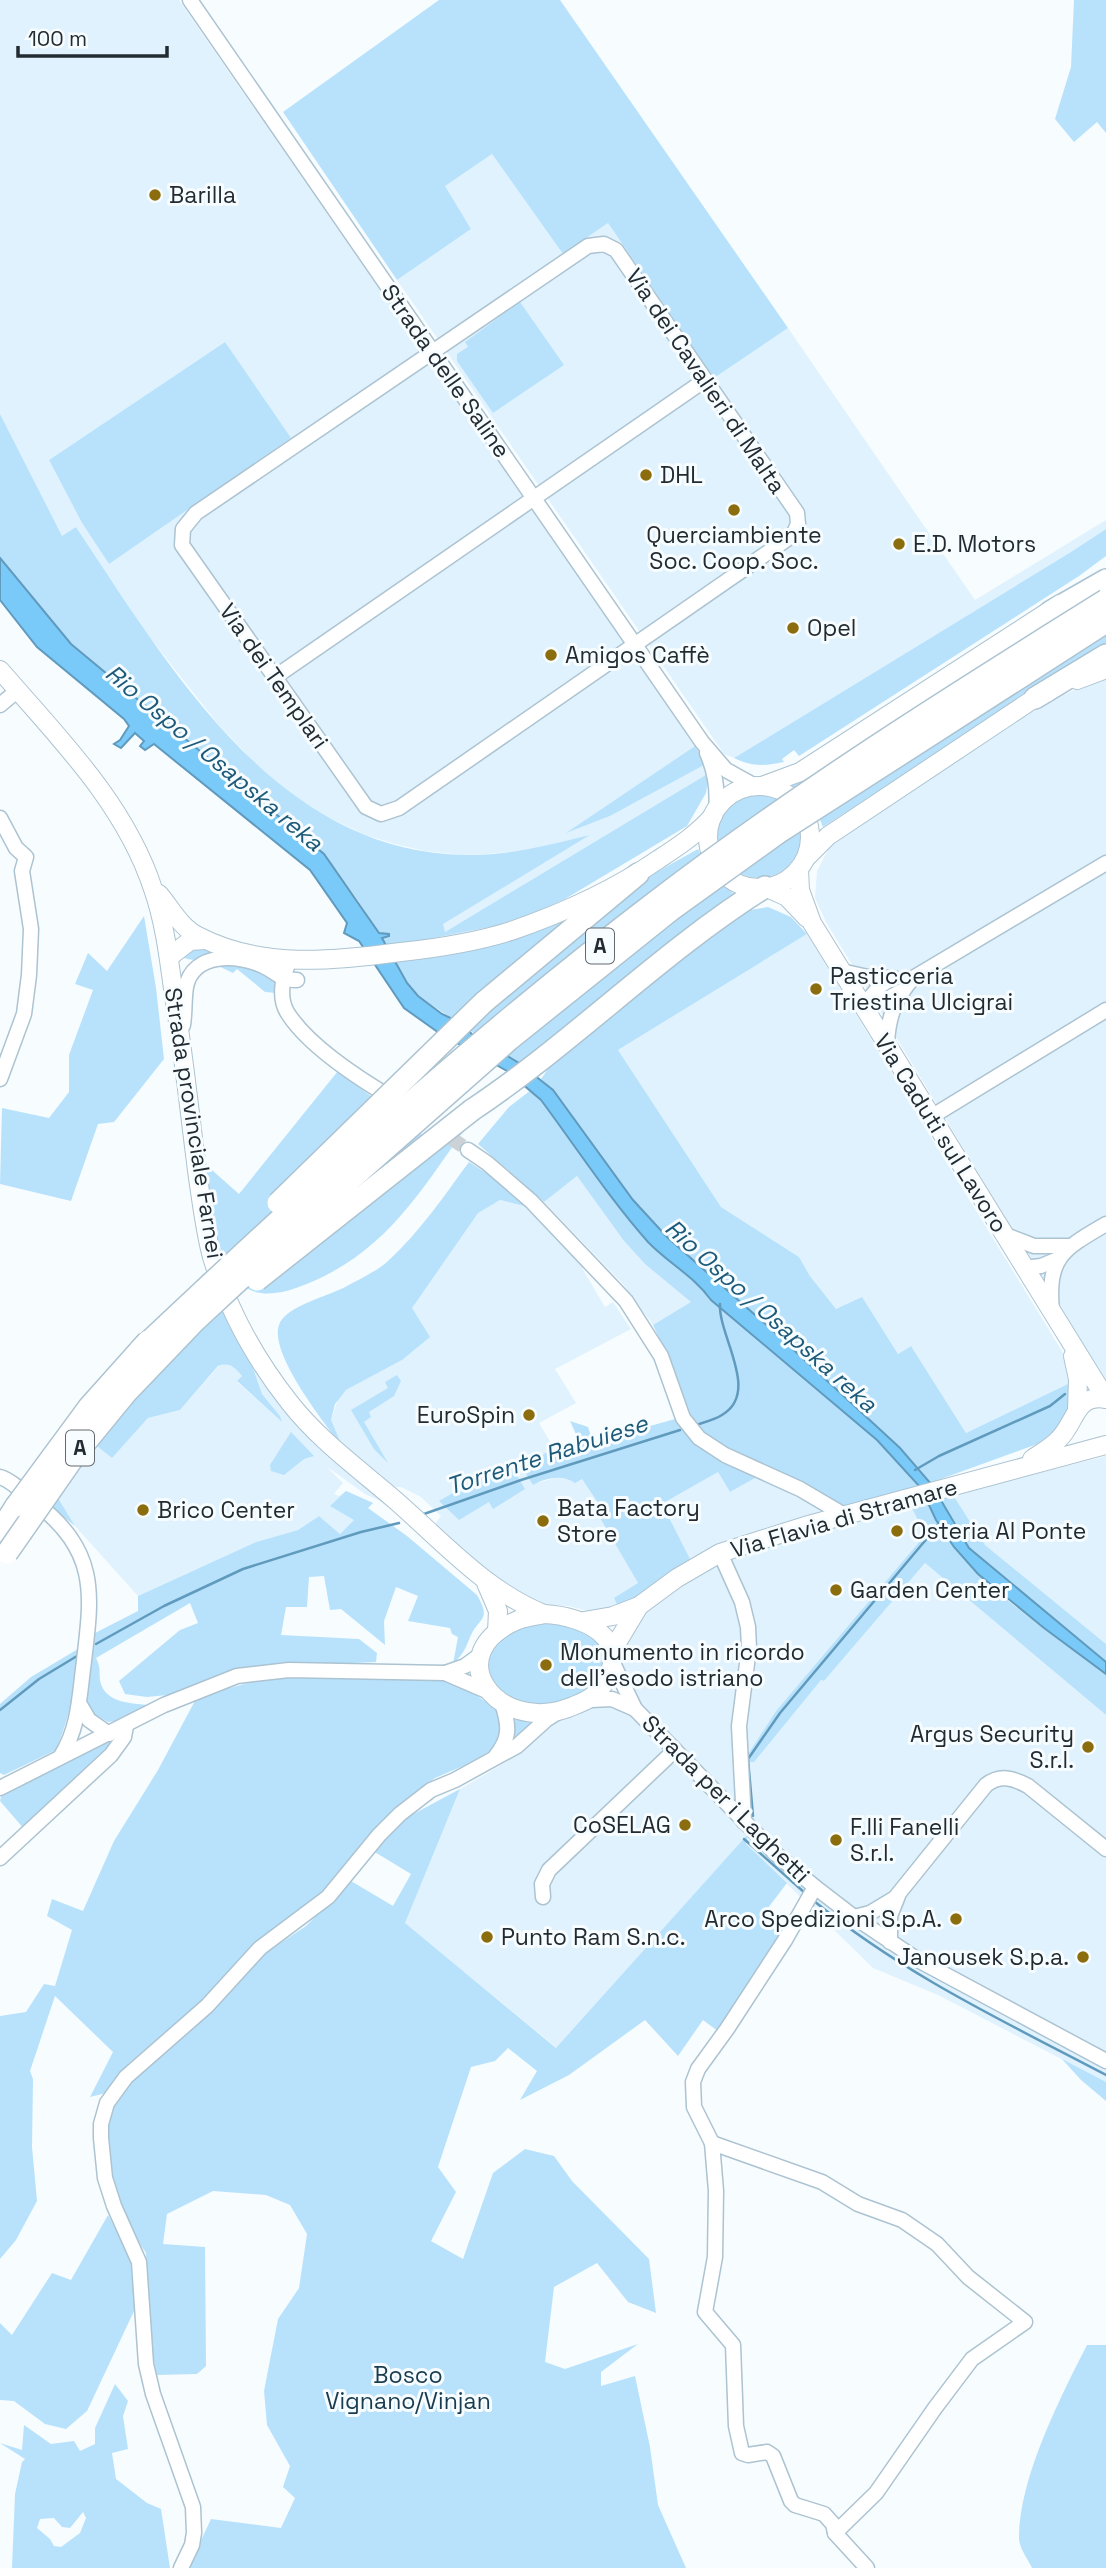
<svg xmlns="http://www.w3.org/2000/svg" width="1106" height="2568" font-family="'Space Grotesk',sans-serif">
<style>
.built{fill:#e0f2fe;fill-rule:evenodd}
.green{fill:#b8e2fc;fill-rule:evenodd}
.water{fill:#7acaf9;stroke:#609abd;stroke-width:2}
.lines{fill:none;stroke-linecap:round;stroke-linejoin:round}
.stream{stroke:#609abd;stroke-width:2.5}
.minor-tunnel{stroke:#ccd2d6;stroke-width:14;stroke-dasharray:14 7;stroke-linecap:butt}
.minor-casing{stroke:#acc3d1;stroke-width:17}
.major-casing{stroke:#acc3d1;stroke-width:20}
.highway-casing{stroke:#acc3d1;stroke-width:24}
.minor{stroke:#fff;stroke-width:14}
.major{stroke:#fff;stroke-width:18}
.highway{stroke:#fff;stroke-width:21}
.highway-bridge-casing{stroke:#acc3d1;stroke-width:24;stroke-linecap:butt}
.highway-bridge{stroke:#fff;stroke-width:21}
.poi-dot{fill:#8b6d0e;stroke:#f7fcff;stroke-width:2.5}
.labels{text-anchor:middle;stroke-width:6;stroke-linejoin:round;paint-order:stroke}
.shield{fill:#f7fcff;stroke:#626a6f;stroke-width:2}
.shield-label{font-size:21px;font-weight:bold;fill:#222b31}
.poi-label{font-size:23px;fill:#222b31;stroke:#f7fcff;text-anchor:start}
.street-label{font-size:23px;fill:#222b31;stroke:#f7fcff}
.park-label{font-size:23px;fill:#183b4f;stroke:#f7fcff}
.water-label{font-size:24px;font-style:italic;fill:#1d5a79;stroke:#f7fcff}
</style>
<rect width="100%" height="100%" fill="#f7fcff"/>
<!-- built -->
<g class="built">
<path d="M0,0H179L695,746L568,832L610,816L706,764L709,773L445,932L442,924L587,837L534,849L488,854L463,855L425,851L395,844L363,834L318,812L288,792L253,761L218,724L147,634L76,527L62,537L0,414ZM225,342L109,564L82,523L49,460Z"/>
<polygon points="492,154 563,254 608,223 714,378 788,328 975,600 1106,520 1106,529 1071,552 734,758 724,754 397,280 471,229 444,186"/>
<polygon points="1106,676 1106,1383 826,922 815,898 817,871 829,848 848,830 1045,703"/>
<polygon points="807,934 1063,1353 1069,1366 1072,1382 966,1433 911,1346 898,1354 862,1298 836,1309 810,1276 799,1257 721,1207 618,1050"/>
<polygon points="577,1176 624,1241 645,1264 692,1302 653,1325 623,1284 544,1202"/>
<polygon points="500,1200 524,1206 587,1264 582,1268 605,1307 613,1302 631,1329 555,1369 576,1403 539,1423 554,1448 523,1467 533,1484 555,1478 582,1479 604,1513 600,1516 638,1583 619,1608 592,1612 568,1606 538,1605 515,1596 434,1525 441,1516 421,1497 401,1487 394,1487 410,1505 342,1446 334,1430 331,1420 339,1396 346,1390 402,1360 411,1308 478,1212"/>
<polygon points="250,1359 387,1504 365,1494 326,1466 343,1483 334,1494 339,1496 346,1491 373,1503 340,1534 319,1516 298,1530 256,1542 138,1596 75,1526 58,1498 98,1446 112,1458 148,1418 180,1410 219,1366 226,1363 233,1366 242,1376 237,1382 281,1421 280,1416 262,1394"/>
<polygon points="1106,1456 1106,1644 985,1545 953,1495"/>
<polygon points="718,1472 730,1492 757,1477 824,1511 822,1516 691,1561 661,1505"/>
<polygon points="911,1506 926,1534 776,1711 744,1762 821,1680 824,1681 925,1563 1106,1715 1106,2082 938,1995 873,1968 746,1844 747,1836 557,2048 404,1923 460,1789 515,1757 554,1723 597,1703 623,1697 614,1682 630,1629 643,1612 687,1579 718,1561 780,1541"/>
</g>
<!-- green -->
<g class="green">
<polygon points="439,0 560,0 788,328 714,378 608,223 563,254 492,154 445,186 471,229 397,280 283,112"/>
<polygon points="1074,0 1106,0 1106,133 1097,122 1074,142 1055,119 1071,67"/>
<polygon points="520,302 564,365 493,413 457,361 457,354 468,347 465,342"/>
<polygon points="225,342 291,438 109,564 82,523 49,460"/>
<path d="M0,414L62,536L76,527C169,666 275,852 465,855C508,856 548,845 590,835L443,924L445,932L709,773L706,793L687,826L565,899L531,914L495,926L418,941L412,951L580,912L592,921L653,874L698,849L710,873L735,895L519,1063L418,996L407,983L387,945L359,902L324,854L71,643L0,558Z"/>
<path d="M1106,529V556L1079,576L799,756L794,750L782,759L784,762C764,766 752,767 734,758L1071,552Z"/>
<path d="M1106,588V648L1038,688L823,827C816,809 808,798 791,786Z"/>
<polygon points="695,746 706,764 610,816 566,833"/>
<circle cx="759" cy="836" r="42"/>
<path d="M768,907L791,917L807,934L618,1050L721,1207L799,1257L810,1276L836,1309L862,1297L898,1354L911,1346L966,1433L1072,1382C1070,1413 1070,1423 1043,1442L930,1483L900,1448L771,1329L667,1237L633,1200L553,1090L541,1079L553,1062L744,911Z"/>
<polygon points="144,916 156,988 164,1059 114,1122 98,1124 71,1201 0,1184 2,1108 49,1118 69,1092 69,1055 93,990 75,984 88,953 107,971"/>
<path d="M189,947L221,950C208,956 196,964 182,957Z"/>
<polygon points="229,963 265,971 278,983 276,993 265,992 237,969 233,973 214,964"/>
<path d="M338,1071L439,1148L470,1122C419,1193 384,1257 296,1288C278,1294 257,1298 241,1284C216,1263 209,1194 204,1163L239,1194Z"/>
<path d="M531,1090L541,1100C576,1147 609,1198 648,1242C668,1263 694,1276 711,1300L877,1440L921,1488L842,1507L702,1435L686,1416L667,1355L653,1325L691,1302L645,1264L624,1241L577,1176L544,1202L478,1144L509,1107Z"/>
<path d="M469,1162L497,1180L524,1206L500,1200L478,1213L412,1308L430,1337L402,1360L346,1390L335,1404L331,1420L342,1446C324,1423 269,1353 279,1325C285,1306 329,1296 347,1286C360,1279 377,1271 388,1261C419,1233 444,1196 469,1162Z"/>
<path d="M204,1273L250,1359L262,1394L280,1416L282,1422L237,1381L242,1376C234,1367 230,1362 218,1366L180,1410L148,1418L112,1458L97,1446L58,1498L75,1526L21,1483L116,1367Z"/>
<polygon points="397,1375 401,1381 394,1396 369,1412 371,1417 364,1422 388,1463 374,1449 351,1410 388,1388 385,1382"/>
<path d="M675,1419C698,1453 720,1460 757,1477L730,1492L718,1472L662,1504L691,1561L619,1608L614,1598L638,1583L599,1516L604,1512L582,1479L575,1483C562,1474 546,1478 533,1485L522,1467L559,1445L562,1449L580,1443L570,1421L588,1427L593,1442Z"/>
<polygon points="291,1432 314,1456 304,1459 284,1475 271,1471 270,1465"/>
<polygon points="508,1461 525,1489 493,1509 489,1502 459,1520 439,1501"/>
<path d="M346,1491L373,1503L368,1508L407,1536L477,1595C492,1621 479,1617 471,1635C465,1649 465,1652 453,1664L458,1637L452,1634L450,1628L408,1621L418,1596L396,1587L384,1621L385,1645L341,1609L330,1610L324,1576L309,1577L307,1607H286L281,1635L359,1639L377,1653L376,1662L254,1667L221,1675L178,1694L147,1697L125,1694L119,1681L180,1630L198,1623L190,1603L96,1658C101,1668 99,1671 100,1680C104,1703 130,1703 148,1705L118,1721L108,1722L95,1715L85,1699L95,1633L138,1611V1596L256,1542L298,1530L319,1516L340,1534L354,1520L330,1506Z"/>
<polygon points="953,1495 985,1545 1106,1644 1106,1662 969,1548 940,1500"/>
<path d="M928,1503C962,1578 1042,1626 1106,1674V1715L925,1563L824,1681L821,1680L754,1762H743L776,1711L925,1535L911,1506Z"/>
<polygon points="538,1622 577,1625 599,1638 605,1649 606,1668 597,1684 582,1695 553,1706 513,1702 485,1677 491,1647 510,1632"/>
<path d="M78,1649C78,1685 69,1717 56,1750L4,1775L0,1773V1704L31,1677Z"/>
<polygon points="306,1675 442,1680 467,1689 498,1710 500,1725 497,1746 475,1761 435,1778 397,1807 361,1846 340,1878 301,1911 268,1932 243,1961 204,1999 129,2063 106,2093 90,2097 113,2052 55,1996 30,2071 33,2079 32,2147 37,2201 16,2240 0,2259 0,2016 26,2012 44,1984 55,1986 72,1930 47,1916 52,1899 83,1911 114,1841 158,1770 197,1697 255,1681"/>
<polygon points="510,1715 521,1720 539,1720 513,1743 513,1728"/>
<polygon points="116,1738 112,1750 25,1830 0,1801 2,1793"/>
<polygon points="460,1789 405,1923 556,2048 748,1834 746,1844 787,1883 761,1917 781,1935 719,2032 703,2020 678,2056 645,2020 569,2075 520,2100 537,2071 508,2048 495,2061 471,2067 438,2167 456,2192 431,2241 463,2259 493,2173 525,2149 554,2156 572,2181 649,2259 656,2313 628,2302 597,2263 554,2287 545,2362 565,2369 638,2344 601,2372 601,2386 635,2376 650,2447 658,2505 686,2568 188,2568 211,2519 281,2528 295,2498 283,2487 290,2466 267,2425 264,2391 278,2319 299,2288 307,2234 290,2205 266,2195 213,2191 167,2214 163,2244 205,2247 206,2366 197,2374 157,2375 150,2341 146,2253 134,2235 115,2189 107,2146 109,2112 130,2081 206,2017 255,1960 306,1926 351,1881 393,1906 411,1874 373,1851 404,1819"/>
<polygon points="1062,2059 1106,2082 1106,2101 1081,2080"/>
<polygon points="108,2215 130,2256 135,2309 87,2411 66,2429 45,2424 14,2401 0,2400 0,2323 12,2335 52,2273 71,2280"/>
<path d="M1087,2345H1106V2568H1032C1028,2559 1019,2548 1019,2538C1019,2478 1060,2398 1087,2345Z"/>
<path d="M115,2384L128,2401L123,2416L128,2449L112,2453L116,2479L147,2503L161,2509L170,2568H12L15,2494L22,2462L25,2459L0,2443L22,2450L24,2425L51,2444L74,2441L80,2451L95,2444V2428ZM83,2512L86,2518L80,2533L61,2547L54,2546L50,2539L37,2528L40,2519L54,2518L62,2527L70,2528Z"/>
</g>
<!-- water -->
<path class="water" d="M0,558L71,644L324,854L379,933L389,934V936L382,938L407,983L418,996L442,1014L459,1022L474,1036L519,1063L553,1090L633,1200L667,1237L771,1329L900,1448L932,1485L969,1548L1106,1662V1674L1044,1628L978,1574L954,1547L936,1520L921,1488L877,1440L711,1300C694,1276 668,1263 648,1242C609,1198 576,1147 541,1100L507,1071L439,1033L404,1008L359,941L344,933L347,923L310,870L154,744L145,750L140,746L144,741L135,733L121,748L114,744L120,740L129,726L124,719L37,647L0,600Z"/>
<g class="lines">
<!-- stream -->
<g class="stream">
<path d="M696,1425C705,1422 714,1420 722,1415C761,1392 718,1336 720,1304"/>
<polyline points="915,1470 939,1456 1050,1406 1065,1394"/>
<polyline points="424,1514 521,1480 680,1430"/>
<polyline points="935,1528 940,1522"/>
<polyline points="96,1644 164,1606 243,1569 361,1532 399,1523"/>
<polyline points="0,1710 39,1679 77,1656"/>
<polyline points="753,1816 748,1759 780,1713 929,1536"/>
<polyline points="744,1839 805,1893"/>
<path d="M814,1901C903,1974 1005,2022 1106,2075"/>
</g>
<!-- minor-tunnel -->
<polyline class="minor-tunnel" points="451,1138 468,1150"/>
<defs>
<g id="minor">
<polyline points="190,0 702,742 726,770 755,786"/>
<polygon points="604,244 616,250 797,513 798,524 793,535 399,808 381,814 366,807 182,545 183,529 196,513 588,246"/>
<polyline points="275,677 705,380"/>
<polyline points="0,705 18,690"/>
<path d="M707,753C715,771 718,791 716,811"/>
<polyline points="0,818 16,848 26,857 22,871 31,929 29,975 24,1014 0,1079"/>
<path d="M290,960C283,974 278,997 287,1012C307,1045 361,1080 395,1100"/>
<polyline points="841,971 868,977 894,978"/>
<polyline points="892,978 880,986 863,1006 883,1001 902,991"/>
<path d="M183,1025C185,1013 184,999 186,987C193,952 238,954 263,966C279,973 278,980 297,980"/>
<path d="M887,1044C888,1017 895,999 913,978L1106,863"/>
<polyline points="931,1117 1106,1010"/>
<polyline points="468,1150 487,1163 531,1201 626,1301 661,1356 683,1418 699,1438 725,1455 800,1489 846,1516"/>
<polyline points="1003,1234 1034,1246 1070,1246"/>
<polyline points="1024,1268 1041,1266 1058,1259"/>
<path d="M1052,1312C1047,1257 1062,1250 1106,1224"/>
<path d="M0,1477C13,1481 24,1494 35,1502C100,1553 92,1594 83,1669C79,1701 78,1729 61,1756"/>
<polyline points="720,1553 742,1602 748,1627 749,1648 739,1726 744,1822"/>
<polyline points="612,1661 635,1709 776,1854 815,1887 854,1917 918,1960 1106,2061"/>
<polyline points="445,1673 465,1666 480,1655"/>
<polyline points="591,1700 612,1699 635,1709"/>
<polyline points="79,1703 89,1720 109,1734"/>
<path d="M495,1757C511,1738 509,1725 502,1703"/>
<polyline points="0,1788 164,1705 237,1676 289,1670 445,1673 489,1692"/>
<polyline points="0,1858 111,1755 124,1737 126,1726"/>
<polyline points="815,1887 785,1940 727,2029 698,2069 693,2082 694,2107 712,2143 716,2191 715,2257 705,2312 733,2345 736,2426 742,2453 748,2455 767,2452 773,2456 791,2501 795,2505 824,2514 833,2524 835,2533 867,2568"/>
<polyline points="543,1897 542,1884 549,1870 675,1750"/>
<path d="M854,1917L870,1913L895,1898L986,1785C1000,1774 1013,1778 1028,1786L1106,1849"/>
<polyline points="890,1942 890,1916 898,1896"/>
<polyline points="712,2143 822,2182 858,2204 902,2220 937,2244 968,2277 1025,2322 972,2359 935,2408 876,2493 835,2533"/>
<polyline points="181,2568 192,2545 194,2533 193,2507 153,2394 146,2364 139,2262 114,2206 105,2178 101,2138 101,2124 107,2103 126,2077 207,2006 260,1948 328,1897 379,1835 400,1814 431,1790 455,1780 517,1746 547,1719 558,1712"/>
</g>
<g id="major">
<path d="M0,670C57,736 125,803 153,889C165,923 169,960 174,996C184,1056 190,1117 198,1178C202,1204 205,1231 212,1257C228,1309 256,1360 290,1403C319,1440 359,1469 395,1500C442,1541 486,1591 544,1614"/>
<polyline points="1077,680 1106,669"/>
<polyline points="762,786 800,772 1060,604"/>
<circle cx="759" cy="837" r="51"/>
<polyline points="806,858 828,836 1035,698 1048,692"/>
<polyline points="799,869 800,890 812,923 1106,1399"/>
<polyline points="765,887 787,897 807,918"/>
<path d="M159,894C171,908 180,927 198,936C261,969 334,961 401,952C438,948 476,942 511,931C563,913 614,890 659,859C679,846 697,834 713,816"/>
<polyline points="169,957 190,941 205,940"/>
<polyline points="1073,1356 1078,1379 1077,1409"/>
<path d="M1032,1459C1041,1453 1052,1447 1059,1439C1076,1422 1076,1393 1106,1399"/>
<polyline points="486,1583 498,1611 497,1632"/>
<path d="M544,1614C584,1616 634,1638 603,1685C593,1699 583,1702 568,1708C495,1734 438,1653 518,1620C526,1617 536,1616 544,1614Z"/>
<polyline points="584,1621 613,1616 639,1606 677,1578 720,1553 805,1526 1106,1445"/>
<polyline points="612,1651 639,1606"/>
</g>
<g id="highway">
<polyline points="1050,612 1106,580"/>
<polyline points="1035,698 1106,655"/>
<polyline points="484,1002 638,874"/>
<path d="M472,1110C574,1042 661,952 765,887"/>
<polyline points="0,1531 16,1506"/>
</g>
</defs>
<!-- minor casing -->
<use href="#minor" class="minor-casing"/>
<!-- major casing -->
<use href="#major" class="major-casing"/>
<!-- highway casing -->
<use href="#highway" class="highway-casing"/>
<!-- minor -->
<use href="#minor" class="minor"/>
<!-- major -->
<use href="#major" class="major"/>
<!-- highway -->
<use href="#highway" class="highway"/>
<defs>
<g id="highway-bridge">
<polyline points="278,1203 484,1002"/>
<polyline points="257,1280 472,1110"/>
<path d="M139,1351C305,1194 474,1040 655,902C799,792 952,696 1106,600"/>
<polyline points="16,1506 89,1407 148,1341"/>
<polyline points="7,1553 76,1454 126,1393 195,1321 289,1234 510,1039 671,910 778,833 1106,622"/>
</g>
</defs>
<!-- highway-bridge casing -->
<use href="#highway-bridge" class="highway-bridge-casing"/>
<!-- highway-bridge -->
<use href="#highway-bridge" class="highway-bridge"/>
</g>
<!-- markers -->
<g class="poi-dot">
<circle cx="155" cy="195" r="7"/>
<circle cx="646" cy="475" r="7"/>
<circle cx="734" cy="510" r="7"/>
<circle cx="899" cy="544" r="7"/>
<circle cx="793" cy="628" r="7"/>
<circle cx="551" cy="655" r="7"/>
<circle cx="816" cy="989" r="7"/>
<circle cx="529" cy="1415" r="7"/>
<circle cx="143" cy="1510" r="7"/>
<circle cx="543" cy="1521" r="7"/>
<circle cx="897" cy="1531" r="7"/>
<circle cx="836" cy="1590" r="7"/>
<circle cx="546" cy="1665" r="7"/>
<circle cx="1088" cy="1747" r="7"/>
<circle cx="685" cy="1825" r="7"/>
<circle cx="836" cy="1840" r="7"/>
<circle cx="956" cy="1919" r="7"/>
<circle cx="487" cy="1937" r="7"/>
<circle cx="1083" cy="1957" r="7"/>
</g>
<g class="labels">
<!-- shield labels -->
<g class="shield">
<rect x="586" y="928.5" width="28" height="35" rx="5"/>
<rect x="66" y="1430.5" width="28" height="35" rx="5"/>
</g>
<g class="shield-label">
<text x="600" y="953">A</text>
<text x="80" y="1455">A</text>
</g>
<!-- poi labels -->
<g class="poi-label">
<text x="169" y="203">Barilla</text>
<text x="660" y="483">DHL</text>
<text x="734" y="543" text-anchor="middle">Querciambiente<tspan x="734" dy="26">Soc. Coop. Soc.</tspan></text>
<text x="913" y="552">E.D. Motors</text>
<text x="807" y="636">Opel</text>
<text x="565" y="663">Amigos Caffè</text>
<text x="830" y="984">Pasticceria<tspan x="830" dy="26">Triestina Ulcigrai</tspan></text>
<text x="515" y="1423" text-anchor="end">EuroSpin</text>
<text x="557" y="1516">Bata Factory<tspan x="557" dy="26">Store</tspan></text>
<text x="157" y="1518">Brico Center</text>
<text x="911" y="1539">Osteria Al Ponte</text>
<text x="850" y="1598">Garden Center</text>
<text x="560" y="1660">Monumento in ricordo<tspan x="560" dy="26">dell'esodo istriano</tspan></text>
<text x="1074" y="1742" text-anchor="end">Argus Security<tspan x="1074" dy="26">S.r.l.</tspan></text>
<text x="671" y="1833" text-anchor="end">CoSELAG</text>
<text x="850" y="1835">F.lli Fanelli<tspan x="850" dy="26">S.r.l.</tspan></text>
<text x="942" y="1927" text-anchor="end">Arco Spedizioni S.p.A.</text>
<text x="501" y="1945">Punto Ram S.n.c.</text>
<text x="1069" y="1965" text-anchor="end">Janousek S.p.a.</text>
</g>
<!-- street labels -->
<g class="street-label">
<text transform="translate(446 371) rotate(55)" y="8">Strada delle Saline</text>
<text transform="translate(706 381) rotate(56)" y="8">Via dei Cavalieri di Malta</text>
<text transform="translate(274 676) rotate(55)" y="8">Via dei Templari</text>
<text transform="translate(194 1123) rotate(81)" y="8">Strada provinciale Farnei</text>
<text transform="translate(941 1133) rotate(58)" y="8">Via Caduti sul Lavoro</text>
<text transform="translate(844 1518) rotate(-16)" y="8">Via Flavia di Stramare</text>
<text transform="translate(726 1799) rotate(45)" y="8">Strada per i Laghetti</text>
</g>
<!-- park labels -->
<g class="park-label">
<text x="408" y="2383">Bosco<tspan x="408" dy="26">Vignano/Vinjan</tspan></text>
</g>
<!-- water labels -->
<g class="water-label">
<text transform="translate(214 758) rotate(40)" y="8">Rio Ospo / Osapska reka</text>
<text transform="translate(771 1316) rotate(42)" y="8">Rio Ospo / Osapska reka</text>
<text transform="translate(547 1455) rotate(-18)" y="8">Torrente Rabuiese</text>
</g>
</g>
<!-- scale -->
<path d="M18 46v10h149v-10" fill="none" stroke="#222b31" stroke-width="3.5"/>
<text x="28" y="46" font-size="21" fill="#222b31" stroke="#f7fcff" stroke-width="5" paint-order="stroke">100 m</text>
</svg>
